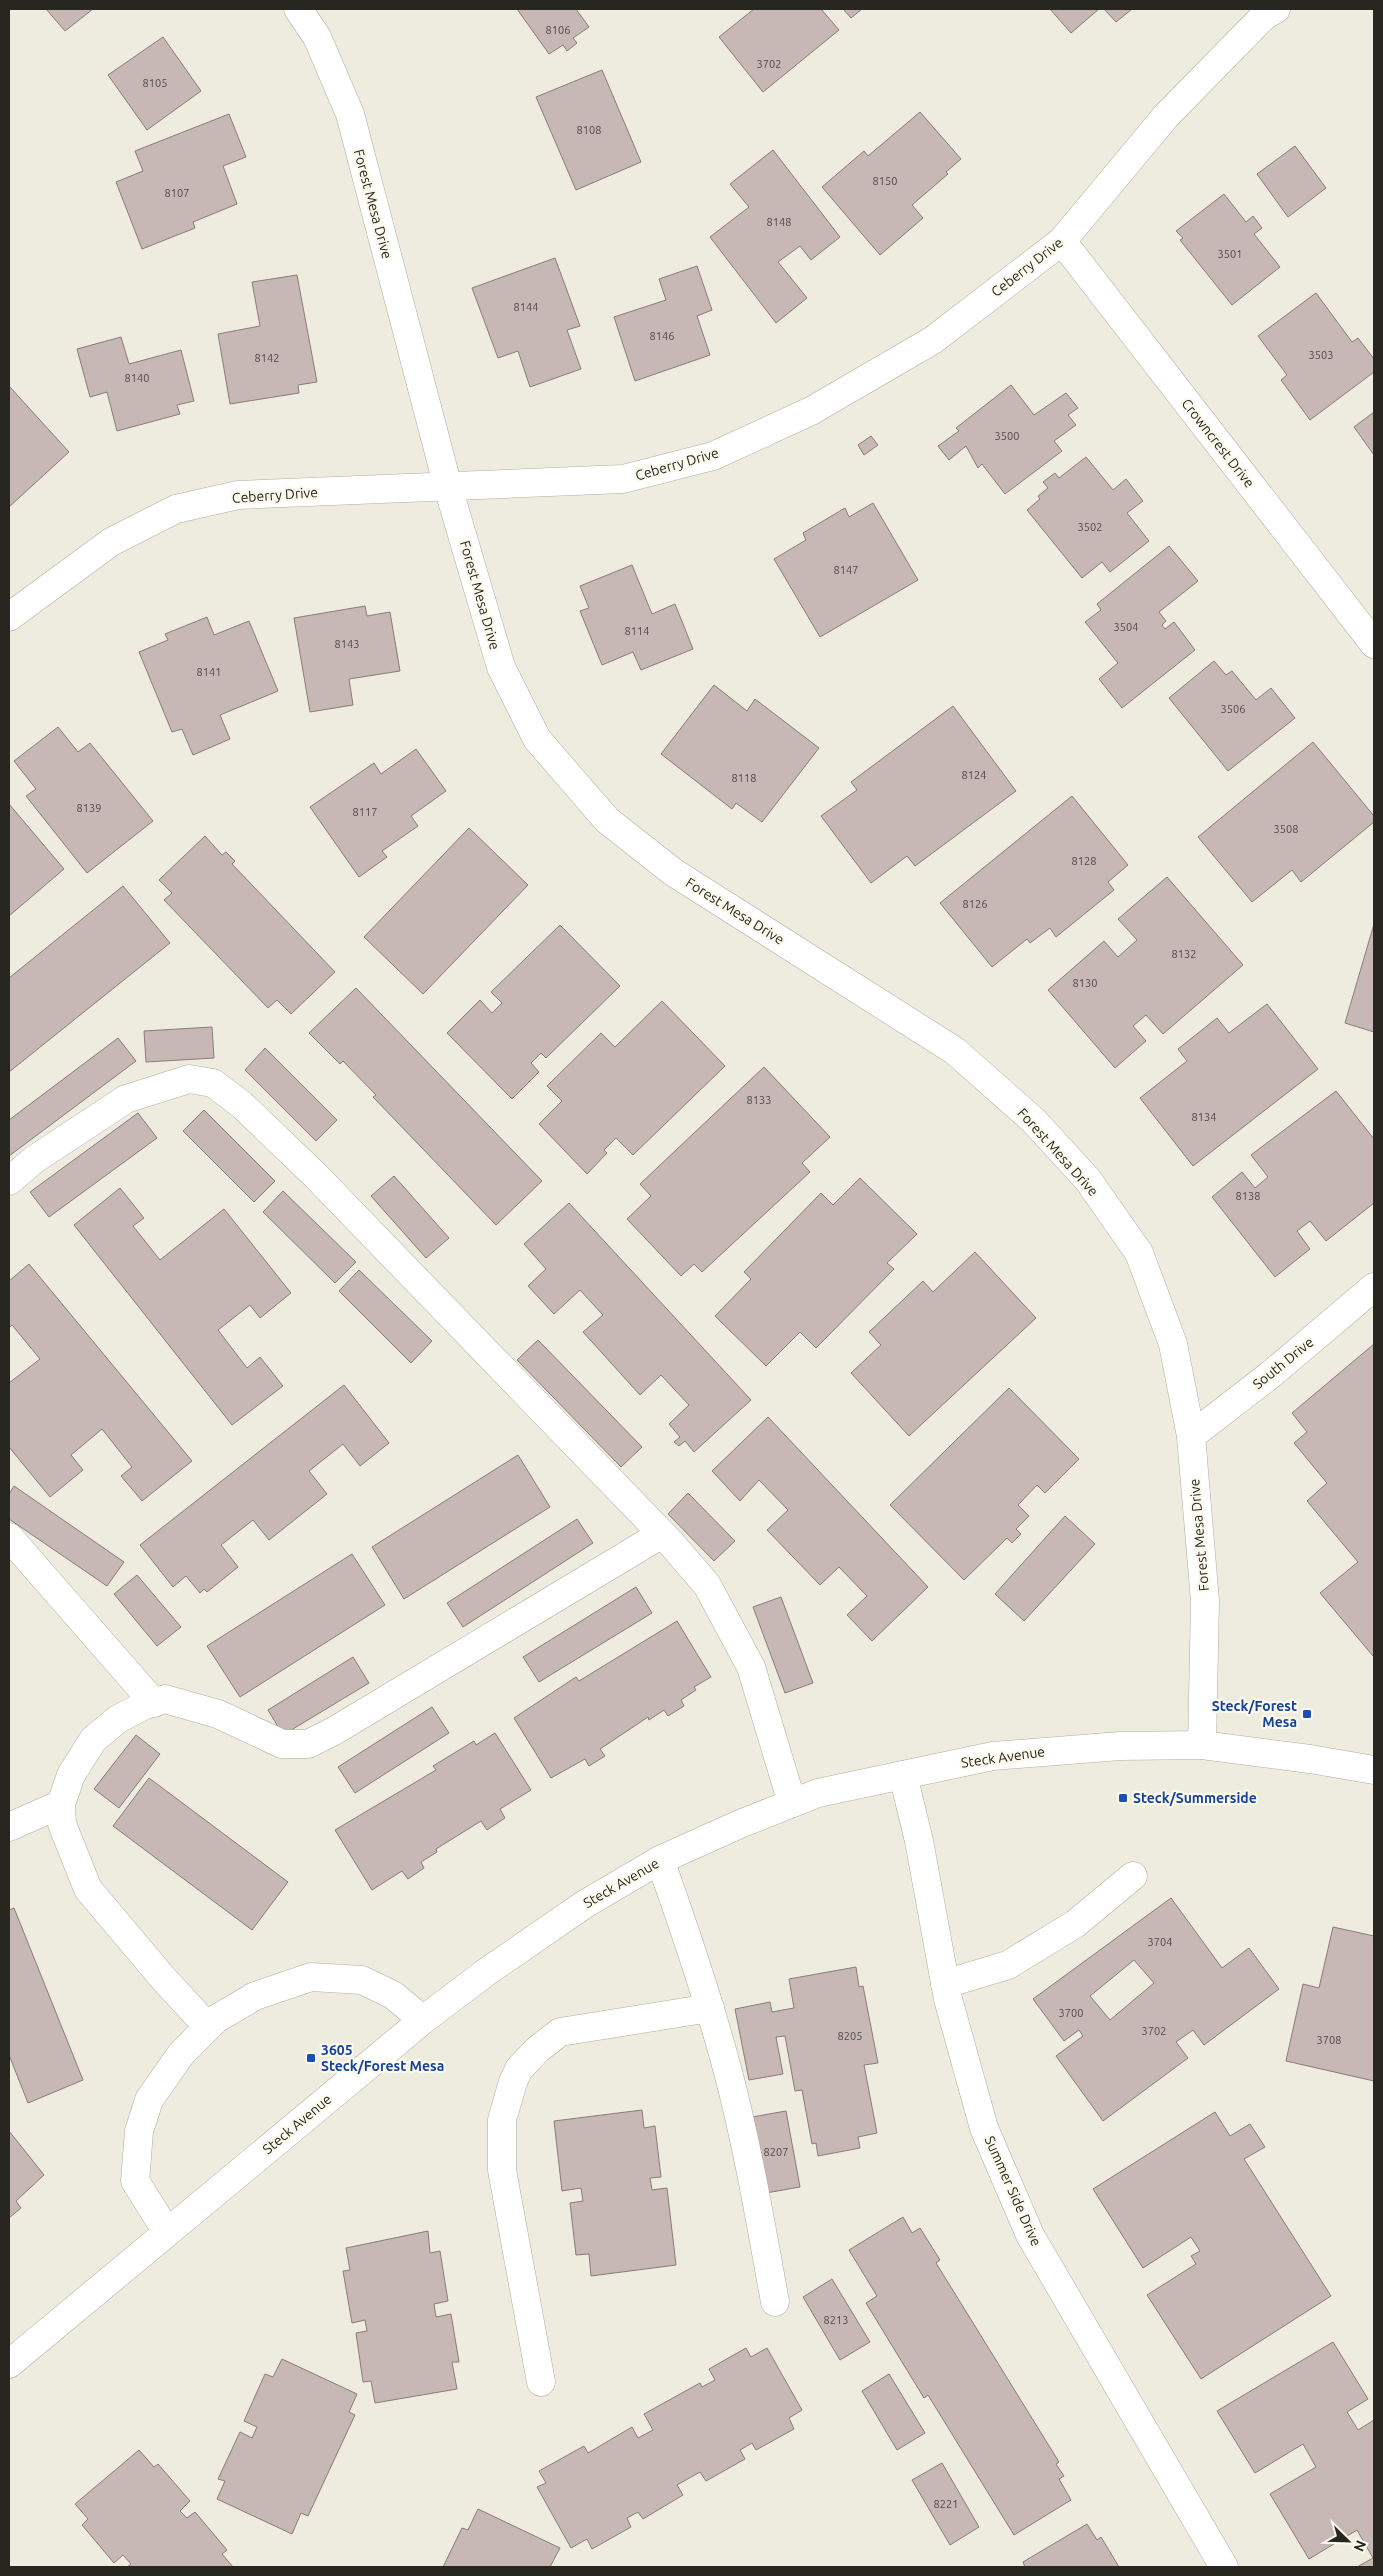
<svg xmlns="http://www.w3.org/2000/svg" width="1383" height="2576" font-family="Ubuntu,sans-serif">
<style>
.building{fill:#c7b8b6;stroke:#8a7b79;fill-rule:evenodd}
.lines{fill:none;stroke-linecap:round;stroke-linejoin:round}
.minor-casing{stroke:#afada0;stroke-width:29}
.minor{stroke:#fff;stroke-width:28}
.transit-dot{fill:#1a4fb4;stroke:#fbf9eb;stroke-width:2}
.labels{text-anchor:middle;stroke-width:4.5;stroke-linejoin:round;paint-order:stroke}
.number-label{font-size:11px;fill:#4f4a46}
.street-label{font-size:14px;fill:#272621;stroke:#fbf9eb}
.transit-label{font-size:14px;font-weight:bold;fill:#164399;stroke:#fbf9eb;text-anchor:start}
</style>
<rect width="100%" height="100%" fill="#eeecde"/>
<!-- building -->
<g class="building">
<polygon points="46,9 93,9 65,31"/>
<polygon points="517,9 576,9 589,27 573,38 577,43 567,51 563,45 549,54"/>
<polygon points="754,9 821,9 839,30 763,92 719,37"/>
<polygon points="843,9 862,9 851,18"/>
<polygon points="1050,9 1099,9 1071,33"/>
<polygon points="1104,9 1132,9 1116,22"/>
<polygon points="163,37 201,91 147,130 108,75"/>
<polygon points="602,70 641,162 576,190 536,97"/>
<polygon points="920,112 961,159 946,172 948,174 912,205 923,218 880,255 822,187 864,151 868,156"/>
<polygon points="229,114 246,157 223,166 237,204 193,222 195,228 142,249 116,182 143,171 135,151"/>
<polygon points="1295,146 1326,188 1288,217 1257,174"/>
<polygon points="773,150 840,237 811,260 800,246 778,262 807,298 776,323 710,237 749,207 730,184"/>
<polygon points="1224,194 1246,222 1253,216 1262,228 1254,234 1280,267 1232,305 1180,240 1183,238 1176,231"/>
<polygon points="555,258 580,326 567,330 581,369 530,387 518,351 498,358 472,288"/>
<polygon points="697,266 712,310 697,316 710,355 635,381 614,317 666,300 659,279"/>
<polygon points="297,275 317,382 298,385 299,393 230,404 218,334 260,326 252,282"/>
<polygon points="1316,293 1352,342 1358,338 1374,359 1374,372 1310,420 1281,380 1287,375 1258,336"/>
<polygon points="121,337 129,364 181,350 194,401 177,405 180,414 117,431 107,392 90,397 77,349"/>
<polygon points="1011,385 1034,415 1066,393 1078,408 1068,415 1076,425 1054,441 1062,451 1005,494 982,464 978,468 966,446 949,460 938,446 959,431 956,428"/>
<polygon points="9,386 69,452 9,507"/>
<polygon points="1374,412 1374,455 1354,427"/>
<polygon points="871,436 878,445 864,455 858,445"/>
<polygon points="1086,457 1113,490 1126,479 1143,501 1127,513 1149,541 1110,572 1102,562 1082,578 1027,510 1040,499 1038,496 1048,488 1043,482 1055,473 1059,478"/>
<polygon points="873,503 918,580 820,637 774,559 806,540 803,533 845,508 849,517"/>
<polygon points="1169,546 1198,581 1159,612 1166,621 1162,625 1165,629 1174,622 1195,650 1122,708 1099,679 1118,663 1085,622 1101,610 1097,604"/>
<polygon points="632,565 652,614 675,604 693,649 641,670 633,652 602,665 580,611 589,608 580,586"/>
<polygon points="365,606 367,616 390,612 400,671 349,679 353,705 310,712 294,618"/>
<polygon points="207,617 214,635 249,621 278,691 220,715 230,739 193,755 182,729 172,732 139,652 168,640 165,634"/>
<polygon points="1214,661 1226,675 1232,671 1256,700 1271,688 1295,718 1228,771 1169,698"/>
<polygon points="714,685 747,711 755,699 819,748 762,822 736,803 732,809 661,754"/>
<polygon points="953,706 1016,791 915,866 907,856 871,883 821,816 857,790 851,782"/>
<polygon points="58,727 78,752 90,743 153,821 87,873 26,796 36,789 14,761"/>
<polygon points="1313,742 1374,816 1374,822 1301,882 1292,870 1252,902 1198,837"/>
<polygon points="416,749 446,791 411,816 418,826 382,851 387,857 359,877 310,807 374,763 381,774"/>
<polygon points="1072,796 1128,865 1108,882 1114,890 1056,937 1050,928 1030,943 1027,939 992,967 940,903"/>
<polygon points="9,804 64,869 9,916"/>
<polygon points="469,828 528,885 423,994 364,937"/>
<polygon points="205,836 222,855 226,852 235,861 232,864 335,972 291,1014 277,1000 268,1008 164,900 172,893 159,880"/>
<polygon points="1167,877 1243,965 1163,1034 1146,1015 1133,1026 1146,1041 1115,1068 1048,990 1104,941 1118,957 1137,940 1118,919"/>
<polygon points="123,886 170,943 9,1072 9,978"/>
<polygon points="1374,924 1374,1032 1345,1023"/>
<polygon points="560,925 620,986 546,1058 541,1053 531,1063 539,1072 512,1099 447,1033 480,1000 492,1013 502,1003 491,992"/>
<polygon points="356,988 542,1181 496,1225 373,1097 376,1095 343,1061 340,1064 309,1033"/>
<polygon points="662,1001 725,1066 633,1155 616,1138 604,1150 607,1153 587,1174 539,1124 562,1101 547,1086 601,1033 615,1047"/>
<polygon points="1267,1004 1318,1069 1193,1166 1140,1098 1187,1061 1178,1049 1217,1018 1229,1033"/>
<polygon points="212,1027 214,1058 146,1062 144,1031"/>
<polygon points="118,1038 136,1061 9,1156 9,1120"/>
<polygon points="265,1048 337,1120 316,1141 245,1070"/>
<polygon points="764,1067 830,1137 802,1163 810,1172 702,1272 694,1264 681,1276 627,1219 651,1196 640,1184"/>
<polygon points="1336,1091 1374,1139 1374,1203 1326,1241 1310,1221 1297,1231 1310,1249 1275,1277 1212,1197 1242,1172 1255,1188 1268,1177 1251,1155"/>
<polygon points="204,1110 275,1181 254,1202 183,1131"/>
<polygon points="138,1113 157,1138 49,1217 30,1192"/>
<polygon points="394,1176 449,1238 426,1258 371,1196"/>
<polygon points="860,1178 917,1234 887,1263 894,1269 816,1348 800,1332 766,1366 715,1316 751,1279 744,1272 821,1193 833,1205"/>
<polygon points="120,1188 144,1218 133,1226 160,1260 224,1209 291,1293 260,1318 250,1305 218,1330 247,1368 260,1357 283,1386 232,1425 74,1225"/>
<polygon points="283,1191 356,1262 335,1283 263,1212"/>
<polygon points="569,1203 751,1400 694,1452 685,1441 679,1446 674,1442 680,1437 669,1424 689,1405 661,1375 640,1395 583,1332 603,1315 580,1290 554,1314 528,1286 546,1269 524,1244"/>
<polygon points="975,1252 1036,1318 909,1436 851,1373 881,1345 869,1332 923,1281 933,1292"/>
<polygon points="29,1264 192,1461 142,1501 121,1476 132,1467 102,1429 71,1455 83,1470 50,1497 9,1447 9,1383 40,1359 12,1325 9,1328 9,1281"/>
<polygon points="359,1270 432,1341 411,1363 339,1291"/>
<polygon points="538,1340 642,1447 621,1467 517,1360"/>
<polygon points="1374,1344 1374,1655 1373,1656 1320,1593 1358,1562 1307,1501 1327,1483 1294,1443 1307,1432 1292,1413"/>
<polygon points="344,1385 389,1443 360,1466 343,1444 309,1471 327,1494 269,1540 253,1520 221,1545 238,1567 207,1592 204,1589 200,1593 186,1576 173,1587 140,1545"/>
<polygon points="1009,1388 1079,1459 1045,1493 1037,1485 1018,1505 1029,1516 1016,1529 1021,1534 1012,1543 1007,1538 964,1580 890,1505"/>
<polygon points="768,1417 928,1587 872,1641 847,1615 867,1596 839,1567 820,1585 767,1530 788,1510 759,1480 740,1501 712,1471"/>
<polygon points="518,1455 550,1507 404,1599 372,1547"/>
<polygon points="14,1486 124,1562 107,1586 9,1519 9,1494"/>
<polygon points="688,1493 735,1541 714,1561 668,1514"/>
<polygon points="1065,1516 1095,1544 1024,1621 995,1594"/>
<polygon points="577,1519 593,1543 463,1627 447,1603"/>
<polygon points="352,1554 385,1605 240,1697 207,1646"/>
<polygon points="137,1575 181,1627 157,1646 114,1594"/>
<polygon points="636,1587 652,1613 539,1682 523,1657"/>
<polygon points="781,1597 813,1683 785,1693 753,1607"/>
<polygon points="677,1621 711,1677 694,1687 696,1690 681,1700 684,1706 668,1716 664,1710 649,1720 648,1717 600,1749 605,1756 589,1766 585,1759 551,1778 514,1718 576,1677 579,1681"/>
<polygon points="353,1657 369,1683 283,1735 268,1710"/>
<polygon points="432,1707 449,1733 355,1793 338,1767"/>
<polygon points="495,1733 531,1790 500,1809 505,1818 487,1830 481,1821 436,1849 437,1852 421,1862 424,1868 408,1879 402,1871 372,1890 335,1830 436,1770 433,1766 474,1741 476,1745"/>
<polygon points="136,1735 160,1754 119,1808 94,1789"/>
<polygon points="149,1778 288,1882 252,1930 113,1826"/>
<path d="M1171,1898L1222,1968L1249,1948L1279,1989L1204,2045L1193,2030L1176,2042L1188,2058L1103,2121L1056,2056L1083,2036L1079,2030L1064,2041L1033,1999ZM1134,1960L1154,1983L1110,2020L1090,1996Z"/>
<polygon points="14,1908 83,2080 28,2103 9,2055 9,1910"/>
<polygon points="1333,1927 1374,1936 1374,2081 1286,2061 1303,1984 1319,1988"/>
<polygon points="856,1967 859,1987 863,1986 878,2063 864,2065 877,2133 858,2137 860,2148 818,2156 816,2143 812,2144 802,2090 795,2091 785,2036 776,2037 783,2074 749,2080 735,2009 770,2002 772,2012 794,2008 789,1979"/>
<polygon points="642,2110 644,2128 655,2126 661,2177 650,2178 652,2190 667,2188 676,2265 591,2276 589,2254 576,2255 570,2203 583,2201 581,2188 562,2191 554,2121"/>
<polygon points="786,2111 800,2187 766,2193 752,2117"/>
<polygon points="1215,2112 1230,2136 1250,2124 1265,2147 1244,2159 1331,2296 1201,2379 1147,2295 1196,2264 1191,2256 1200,2251 1191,2237 1143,2268 1093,2189"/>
<polygon points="9,2131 44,2175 16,2201 21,2208 9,2218"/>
<polygon points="903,2217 912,2233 920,2228 940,2260 936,2263 1059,2462 1056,2464 1064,2476 1059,2479 1071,2500 1014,2535 928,2395 924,2398 866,2303 877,2296 849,2250"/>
<polygon points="428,2231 430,2253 440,2251 448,2301 434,2304 436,2317 451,2314 459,2362 452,2362 457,2389 375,2403 371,2381 363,2382 356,2333 367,2331 365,2320 352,2323 343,2271 350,2270 346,2248"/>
<polygon points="832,2279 870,2342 840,2360 803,2297"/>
<polygon points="1333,2342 1368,2399 1347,2412 1358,2430 1374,2420 1374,2567 1357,2567 1373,2558 1357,2530 1309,2559 1270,2494 1316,2467 1303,2444 1255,2473 1217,2411"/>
<polygon points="746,2348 751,2357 767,2348 802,2410 789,2418 794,2429 756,2450 752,2443 740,2450 745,2459 706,2481 700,2472 677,2485 683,2495 643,2519 638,2512 627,2518 631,2527 592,2549 587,2539 571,2548 537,2487 546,2483 539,2471 584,2446 588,2453 632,2427 638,2438 653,2430 644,2414 700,2383 702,2387 715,2380 709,2369"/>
<polygon points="282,2359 357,2394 349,2412 355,2415 308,2516 301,2513 292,2534 217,2499 225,2481 218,2479 240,2432 252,2438 257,2427 244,2421 265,2374 273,2377"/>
<polygon points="889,2374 925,2433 897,2450 862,2391"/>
<polygon points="139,2450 154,2467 158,2464 190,2501 180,2511 187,2518 195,2512 227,2550 222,2554 233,2567 127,2567 131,2564 123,2555 114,2563 82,2525 88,2519 75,2504"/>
<polygon points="942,2463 979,2527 950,2545 912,2480"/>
<polygon points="478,2509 560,2548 550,2567 443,2567 462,2528 468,2530"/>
<polygon points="1087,2524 1097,2540 1101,2537 1119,2567 1025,2567 1023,2562"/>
</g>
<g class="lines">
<defs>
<g id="minor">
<polyline points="298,9 317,37 350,114 448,487 501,667 537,739 607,820 673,872 955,1051 1034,1121 1088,1180 1139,1253 1173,1344 1191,1436 1205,1601 1202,1745"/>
<polyline points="1062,241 1374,644"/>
<polyline points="9,617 111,542 176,509 238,495 623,479 713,456 811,411 933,340 1062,241 1166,116 1264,16 1276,9"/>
<polyline points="9,1181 35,1159 126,1099 189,1079 213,1083 242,1105 316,1176 670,1542 707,1585 751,1667 792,1803"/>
<polyline points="1191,1436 1270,1375 1374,1287"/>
<polyline points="9,1537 154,1703"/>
<polyline points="903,1775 919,1841 948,1999 984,2128 1030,2235 1224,2567"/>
<polyline points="9,1827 61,1804"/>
<path d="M660,1860C685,1930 709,2000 728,2072C748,2148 761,2225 775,2302"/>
<polyline points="945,1984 1008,1965 1075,1924 1133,1876"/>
<polyline points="208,2027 162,1977 88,1889 62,1824 61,1804 71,1775 93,1740 118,1719 143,1706 165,1699 218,1714 282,1744 308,1744 334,1731 662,1534"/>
<polyline points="167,2232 135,2181 139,2131 149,2100 181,2054 216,2019 255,1996 311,1977 362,1980 393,1995 423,2020"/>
<polyline points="9,2364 423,2020 485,1973 585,1904 660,1860 740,1824 818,1793 993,1756 1120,1746 1202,1745 1310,1759 1374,1770"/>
<polyline points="541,2382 502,2170 502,2120 513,2082 519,2069 537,2050 560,2032 710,2008"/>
</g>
</defs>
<!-- minor casing -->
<use href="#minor" class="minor-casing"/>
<!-- minor -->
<use href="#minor" class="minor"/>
</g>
<!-- markers -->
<g class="transit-dot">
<rect x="1302" y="1709" width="10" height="10" rx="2.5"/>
<rect x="1118" y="1793" width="10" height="10" rx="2.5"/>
<rect x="306" y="2053" width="10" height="10" rx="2.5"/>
</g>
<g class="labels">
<!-- number labels -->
<g class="number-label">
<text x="558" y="34">8106</text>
<text x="769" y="68">3702</text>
<text x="155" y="87">8105</text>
<text x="589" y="134">8108</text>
<text x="885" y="185">8150</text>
<text x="177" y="197">8107</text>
<text x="779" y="226">8148</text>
<text x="1230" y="258">3501</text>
<text x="526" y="311">8144</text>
<text x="662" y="340">8146</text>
<text x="1321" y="359">3503</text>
<text x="267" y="362">8142</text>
<text x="137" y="382">8140</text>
<text x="1007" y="440">3500</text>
<text x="1090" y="531">3502</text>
<text x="846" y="574">8147</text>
<text x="1126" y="631">3504</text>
<text x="637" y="635">8114</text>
<text x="347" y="648">8143</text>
<text x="209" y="676">8141</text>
<text x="1233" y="713">3506</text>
<text x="974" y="779">8124</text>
<text x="744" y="782">8118</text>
<text x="89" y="812">8139</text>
<text x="365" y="816">8117</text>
<text x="1286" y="833">3508</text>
<text x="1084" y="865">8128</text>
<text x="975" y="908">8126</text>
<text x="1184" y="958">8132</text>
<text x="1085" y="987">8130</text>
<text x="759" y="1104">8133</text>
<text x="1204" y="1121">8134</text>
<text x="1248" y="1200">8138</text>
<text x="1160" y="1946">3704</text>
<text x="1071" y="2017">3700</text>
<text x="1154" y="2035">3702</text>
<text x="850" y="2040">8205</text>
<text x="1329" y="2044">3708</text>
<text x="776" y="2156">8207</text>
<text x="836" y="2324">8213</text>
<text x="946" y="2508">8221</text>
</g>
<!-- street labels -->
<g class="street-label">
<text transform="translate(373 204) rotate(75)" y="5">Forest Mesa Drive</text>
<text transform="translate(1027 267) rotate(-38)" y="5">Ceberry Drive</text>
<text transform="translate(1218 443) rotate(52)" y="5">Crowncrest Drive</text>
<text transform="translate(677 464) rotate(-16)" y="5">Ceberry Drive</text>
<text transform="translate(275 495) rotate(-4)" y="5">Ceberry Drive</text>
<text transform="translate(480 595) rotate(74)" y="5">Forest Mesa Drive</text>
<text transform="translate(735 911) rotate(32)" y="5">Forest Mesa Drive</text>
<text transform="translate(1058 1152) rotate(48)" y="5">Forest Mesa Drive</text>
<text transform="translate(1283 1363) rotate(-39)" y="5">South Drive</text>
<text transform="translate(1199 1535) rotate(-95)" y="5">Forest Mesa Drive</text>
<text transform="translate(1003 1757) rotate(-8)" y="5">Steck Avenue</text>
<text transform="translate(621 1883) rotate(-30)" y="5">Steck Avenue</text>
<text transform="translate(297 2124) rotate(-40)" y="5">Steck Avenue</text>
<text transform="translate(1013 2191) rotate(66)" y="5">Summer Side Drive</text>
</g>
<!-- transit labels -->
<g class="transit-label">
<text x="1297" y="1711" text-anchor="end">Steck/Forest<tspan x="1297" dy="16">Mesa</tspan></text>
<text x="1133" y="1803">Steck/Summerside</text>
<text x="321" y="2055">3605<tspan x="321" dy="16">Steck/Forest Mesa</tspan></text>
</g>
</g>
<!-- border -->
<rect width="1383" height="2576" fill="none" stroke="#272621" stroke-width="20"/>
<!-- north arrow -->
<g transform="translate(1348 2541) rotate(113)" stroke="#fbf9eb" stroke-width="4" paint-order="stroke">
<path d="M0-4L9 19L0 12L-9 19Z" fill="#272621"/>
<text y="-8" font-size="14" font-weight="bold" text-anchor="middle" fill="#272621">N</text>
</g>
</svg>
